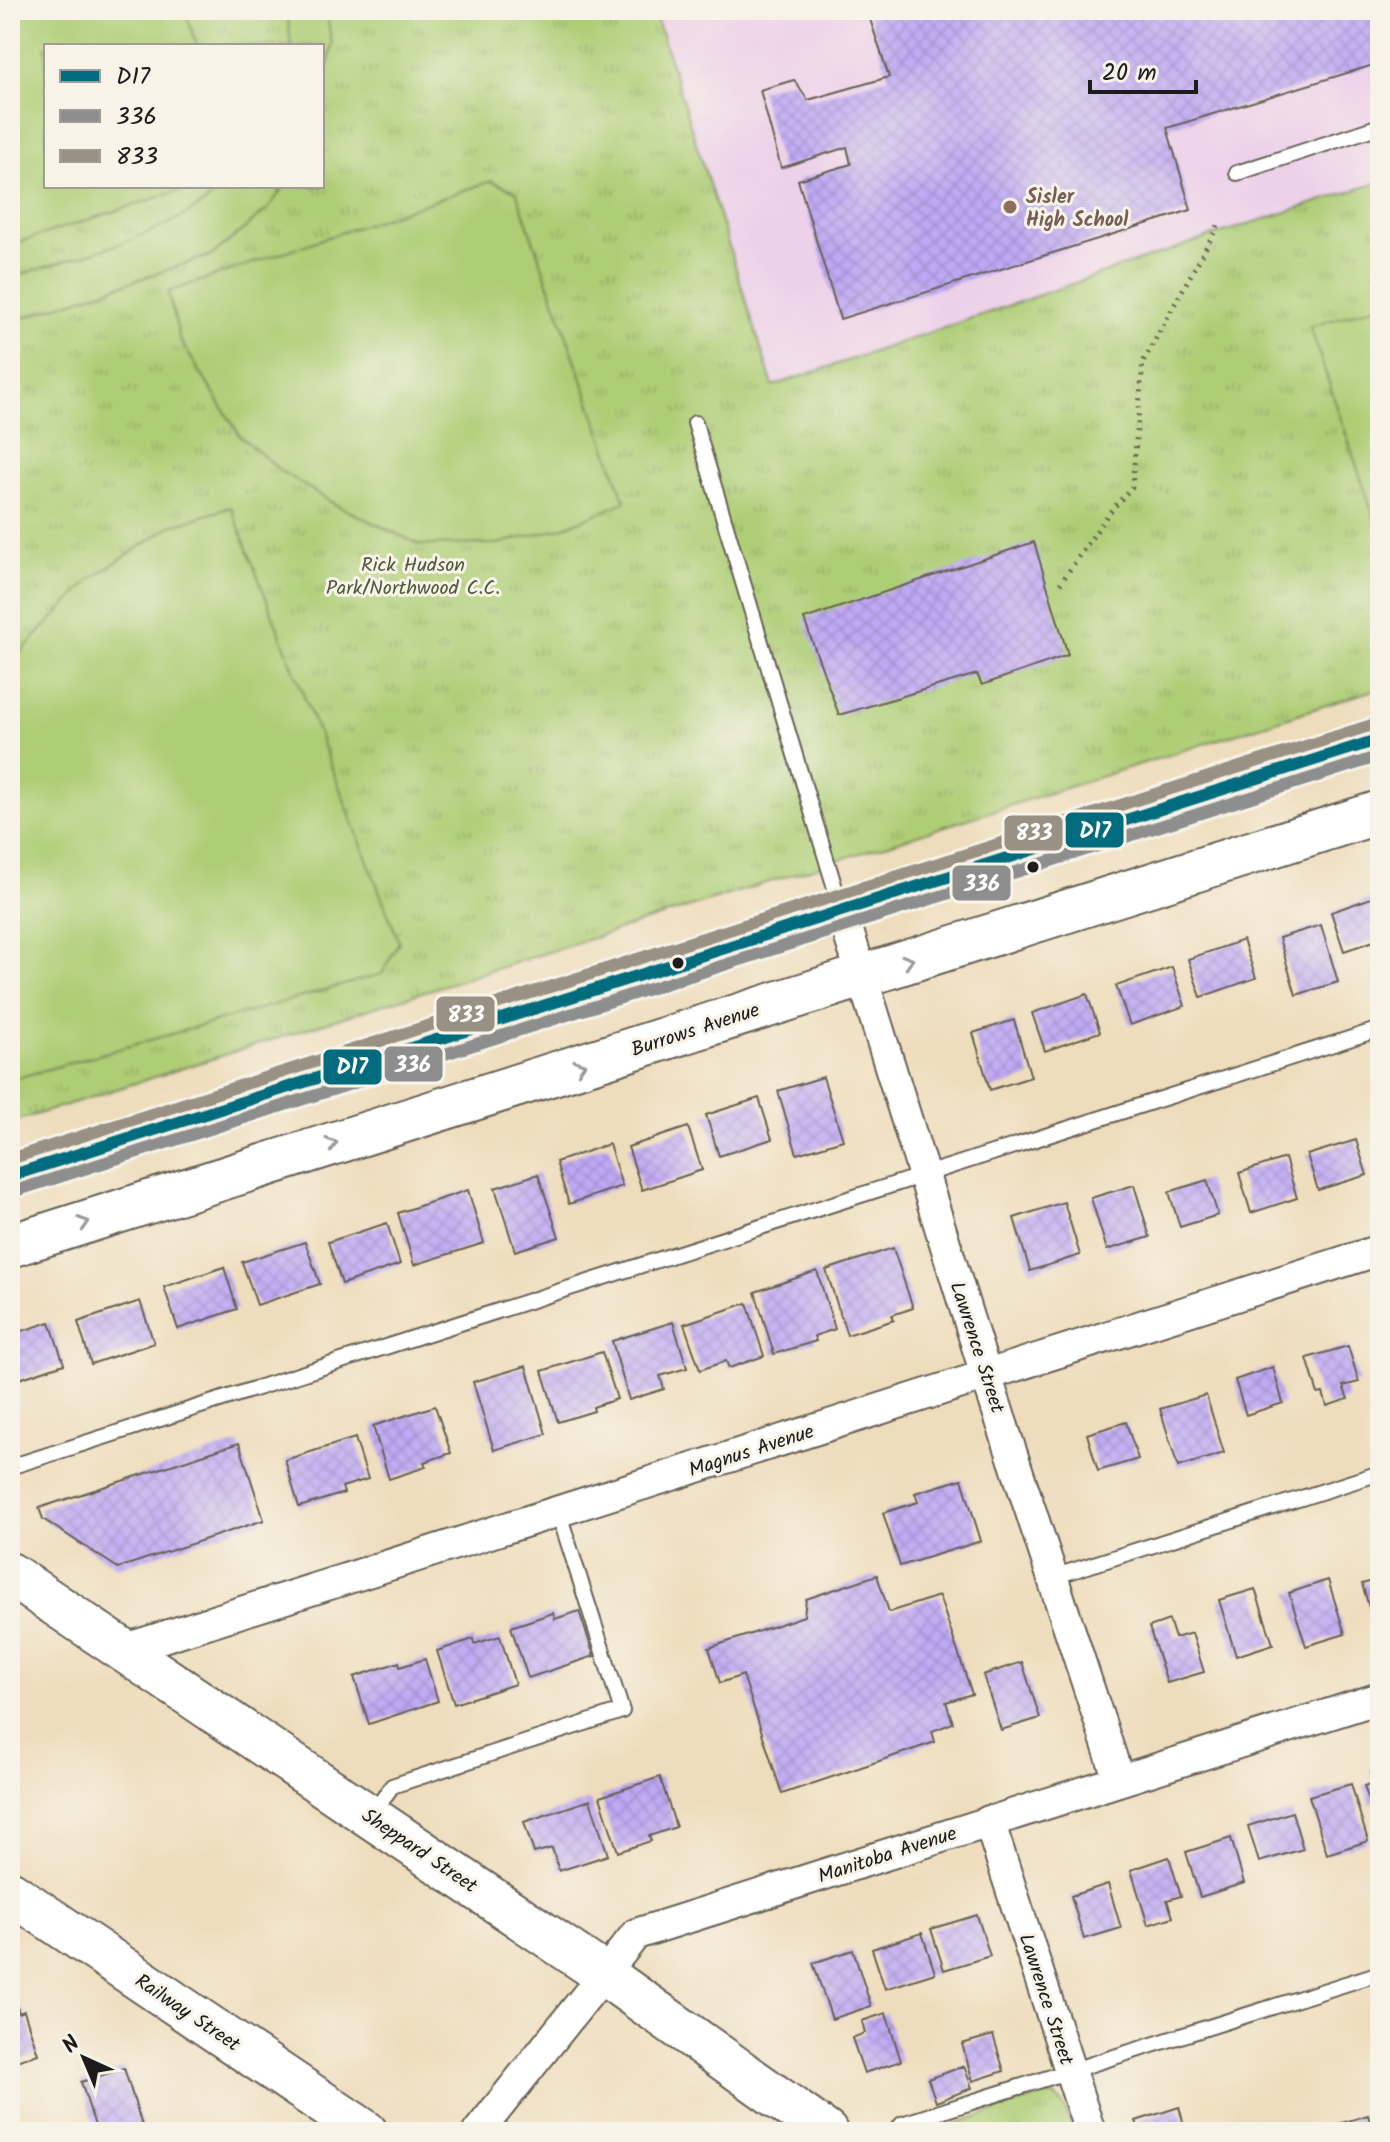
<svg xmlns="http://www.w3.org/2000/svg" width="1390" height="2142" font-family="Kalam,sans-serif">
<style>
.built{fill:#edd1e9}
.grass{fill:url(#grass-tufts);stroke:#657549;stroke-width:2;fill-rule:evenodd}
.pitch{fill:#aece76;stroke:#657549;stroke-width:2}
.building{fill:url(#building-cross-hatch)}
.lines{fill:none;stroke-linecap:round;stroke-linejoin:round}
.lane-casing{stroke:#666054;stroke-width:18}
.street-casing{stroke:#666054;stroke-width:34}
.secondary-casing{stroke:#666054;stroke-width:46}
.path{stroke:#666054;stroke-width:5;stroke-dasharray:2 6;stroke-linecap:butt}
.lane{stroke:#fff;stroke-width:14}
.street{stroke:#fff;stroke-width:30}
.secondary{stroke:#fff;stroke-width:42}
.bus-1-casing{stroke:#f7f3e8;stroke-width:18}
.bus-2-casing{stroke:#f7f3e8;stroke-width:18}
.bus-3-casing{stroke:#f7f3e8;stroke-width:18}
.bus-1{stroke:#026c7e;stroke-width:12}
.bus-2{stroke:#8e8e8e;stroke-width:12}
.bus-3{stroke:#999183;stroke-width:12}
.oneway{stroke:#999}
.education-dot{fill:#8d6e63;stroke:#f7f3e8;stroke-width:3}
.bus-dot{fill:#1c1c1c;stroke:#f7f3e8;stroke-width:3}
.labels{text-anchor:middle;stroke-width:6;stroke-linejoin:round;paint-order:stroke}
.education-label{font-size:20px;font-weight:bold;fill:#785e54;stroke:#f7f3e8;text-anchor:start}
.park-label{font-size:20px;fill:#4f5a3c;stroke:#f7f3e8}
.street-label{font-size:20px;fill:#1c1c1c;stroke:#f7f3e8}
.line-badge{stroke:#f7f3e8;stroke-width:3}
.badge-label{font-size:22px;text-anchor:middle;font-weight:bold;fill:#fff}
</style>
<defs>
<pattern id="grass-tufts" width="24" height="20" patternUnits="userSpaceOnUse" patternTransform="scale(2)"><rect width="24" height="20" fill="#aece76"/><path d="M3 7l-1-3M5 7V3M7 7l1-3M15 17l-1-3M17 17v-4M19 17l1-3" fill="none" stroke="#95b066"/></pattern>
<pattern id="building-cross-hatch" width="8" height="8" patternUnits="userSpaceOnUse" patternTransform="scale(2)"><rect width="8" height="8" fill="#c0a9f4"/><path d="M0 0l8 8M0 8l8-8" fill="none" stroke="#a491d1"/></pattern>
</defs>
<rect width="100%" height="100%" fill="#f7f3e8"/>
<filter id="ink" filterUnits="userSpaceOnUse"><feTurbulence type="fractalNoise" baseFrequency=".0125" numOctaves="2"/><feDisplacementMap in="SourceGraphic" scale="16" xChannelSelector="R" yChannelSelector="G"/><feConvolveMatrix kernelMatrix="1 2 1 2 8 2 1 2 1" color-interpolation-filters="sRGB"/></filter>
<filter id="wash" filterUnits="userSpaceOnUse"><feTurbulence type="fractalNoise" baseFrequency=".006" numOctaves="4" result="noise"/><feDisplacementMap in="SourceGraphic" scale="32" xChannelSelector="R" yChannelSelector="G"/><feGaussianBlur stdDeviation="1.8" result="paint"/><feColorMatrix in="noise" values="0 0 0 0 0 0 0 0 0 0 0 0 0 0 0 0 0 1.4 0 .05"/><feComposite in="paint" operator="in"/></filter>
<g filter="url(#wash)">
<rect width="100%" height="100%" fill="#eeddbc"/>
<!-- built -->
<polygon class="built" points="654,10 1380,10 1380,182 1217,234 772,386"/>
<!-- grass -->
<g class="grass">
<path d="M10,10H654L773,386L1227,231L1380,182V688L10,1123ZM46,46H322V186H46Z"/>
<path d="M1052,2095C1067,2103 1068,2117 1073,2132H931L1040,2096Z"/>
</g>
<!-- pitch -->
<g class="pitch">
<polygon points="10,10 185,10 197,46 46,46 46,186 193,186 10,245"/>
<polygon points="287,10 326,10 332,44 322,105 322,46 291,46"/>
<polygon points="491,181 516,191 625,502 562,528 497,544 420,545 336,505 281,471 241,437 180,340 168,292"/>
<path d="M227,186H284L268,209L212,255L10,322V278C83,254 168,237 227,186Z"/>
<polygon points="1380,305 1380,535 1310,327"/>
<polygon points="231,507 399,942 382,974 10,1080 10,663 91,579 171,526"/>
</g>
<g id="blocks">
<!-- building -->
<g class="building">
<polygon points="867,10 1112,10 1113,16 1130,10 1380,10 1380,63 1167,128 1191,210 840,319 798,180 851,164 847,147 781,168 760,90 794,80 808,100 889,77"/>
<polygon points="1034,542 1068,655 982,685 977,674 839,715 804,619"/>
<polygon points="1380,895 1380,939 1344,951 1331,912"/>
<polygon points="1321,925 1338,982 1296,995 1279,938"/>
<polygon points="1243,940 1256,978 1201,997 1188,959"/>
<polygon points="1172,967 1185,1006 1130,1025 1116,986"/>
<polygon points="1087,994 1100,1032 1045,1051 1032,1013"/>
<polygon points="1014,1020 1031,1077 990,1090 973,1033"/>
<polygon points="823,1077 843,1140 797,1154 778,1091"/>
<polygon points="759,1098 772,1139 719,1156 706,1115"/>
<polygon points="688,1127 702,1170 642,1190 628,1147"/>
<polygon points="1356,1140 1367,1175 1318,1190 1307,1155"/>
<polygon points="609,1144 622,1186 569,1204 556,1162"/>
<polygon points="1285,1158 1297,1198 1251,1213 1239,1173"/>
<polygon points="538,1174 559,1237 515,1251 495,1188"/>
<polygon points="1207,1180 1218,1215 1180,1227 1169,1192"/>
<polygon points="1134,1185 1150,1237 1107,1250 1091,1198"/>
<polygon points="468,1190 484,1243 414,1265 398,1213"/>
<polygon points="1064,1202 1080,1255 1030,1271 1014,1218"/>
<polygon points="387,1223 400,1264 342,1284 328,1242"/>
<polygon points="305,1242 320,1284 257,1305 242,1262"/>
<polygon points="893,1248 913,1308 892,1315 894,1320 847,1335 826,1270"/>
<polygon points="224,1267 237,1309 178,1329 164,1287"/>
<polygon points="817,1271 835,1329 814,1336 816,1341 774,1354 755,1292"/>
<polygon points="140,1301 154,1343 91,1364 78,1322"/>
<polygon points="747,1303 764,1356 729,1368 726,1361 700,1370 684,1324"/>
<polygon points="50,1322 64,1364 10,1382 10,1335"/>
<polygon points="673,1322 687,1368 660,1376 664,1389 629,1400 612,1341"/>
<polygon points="1348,1346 1359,1382 1343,1386 1348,1399 1327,1406 1323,1393 1318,1394 1307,1358"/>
<polygon points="602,1352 617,1399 593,1407 594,1411 558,1422 542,1371"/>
<polygon points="526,1366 546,1434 494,1450 473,1382"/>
<polygon points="1273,1367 1283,1403 1246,1415 1235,1380"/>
<polygon points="1206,1395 1224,1453 1178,1467 1160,1409"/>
<polygon points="435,1406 451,1453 424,1462 426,1467 389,1479 373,1426"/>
<polygon points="1126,1422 1138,1459 1098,1471 1087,1434"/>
<polygon points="355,1438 368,1479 342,1487 344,1493 299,1507 285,1460"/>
<polygon points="239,1443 264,1520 118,1568 43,1519 39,1508"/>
<polygon points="962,1479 981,1541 900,1566 883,1513 918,1502 915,1493"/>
<polygon points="877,1575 889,1612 939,1596 972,1694 946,1702 953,1723 932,1731 935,1742 782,1794 743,1675 720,1683 709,1648 804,1616 806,1599"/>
<polygon points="1380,1579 1380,1621 1374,1623 1362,1584"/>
<polygon points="1328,1580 1345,1634 1306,1646 1289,1593"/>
<polygon points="1255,1589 1273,1644 1236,1656 1219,1600"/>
<polygon points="579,1611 594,1656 528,1678 511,1627 553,1613 555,1619"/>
<polygon points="1169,1620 1175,1638 1192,1633 1204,1672 1167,1683 1149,1627"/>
<polygon points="500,1636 515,1684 454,1704 437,1651 473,1639 474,1644"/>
<polygon points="425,1659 438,1701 369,1724 354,1677 399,1662 400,1667"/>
<polygon points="1022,1662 1040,1718 1001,1730 983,1675"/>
<polygon points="1380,1769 1380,1801 1370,1804 1364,1786 1374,1783 1371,1772"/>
<polygon points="660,1777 676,1827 649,1836 651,1841 618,1852 600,1797"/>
<polygon points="1351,1784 1368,1841 1327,1854 1309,1796"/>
<polygon points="590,1800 608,1855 559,1871 552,1848 534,1853 524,1822"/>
<polygon points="1292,1812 1303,1849 1259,1862 1248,1826"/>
<polygon points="1231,1838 1244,1883 1200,1897 1186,1852"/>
<polygon points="1169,1857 1181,1896 1167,1900 1173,1917 1148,1925 1131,1870"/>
<polygon points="1108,1884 1121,1928 1084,1939 1071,1896"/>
<polygon points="977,1915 990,1956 944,1970 931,1929"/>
<polygon points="922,1933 935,1973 885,1989 872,1949"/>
<polygon points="853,1950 871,2006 832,2019 813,1963"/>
<polygon points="10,1987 19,2013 24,2011 38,2054 10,2063"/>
<polygon points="886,2013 901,2061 864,2073 852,2038 865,2033 862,2021"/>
<polygon points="993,2035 1004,2071 973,2081 962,2044"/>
<polygon points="964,2066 972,2088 936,2102 928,2079"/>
<polygon points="124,2068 144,2132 97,2132 81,2082"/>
<polygon points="1179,2107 1186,2132 1140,2132 1136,2121"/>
<polygon points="1368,2115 1373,2132 1315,2132 1315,2131"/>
</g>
</g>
</g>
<g filter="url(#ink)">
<use href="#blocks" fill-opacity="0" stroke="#666054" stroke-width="2"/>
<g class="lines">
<defs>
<g id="lane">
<polyline points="1237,173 1380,126"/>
<polyline points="695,423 841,908"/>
<polyline points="10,1467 1380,1029"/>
<polyline points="1053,1577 1380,1473"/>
<polyline points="373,1813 392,1786 622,1711 558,1511"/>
<polyline points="896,2132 902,2124 1380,1973"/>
</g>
<g id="street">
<polyline points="842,912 986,1375 1119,1780"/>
<polyline points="122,1650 1380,1250"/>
<polyline points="989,1821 1090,2132"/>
<polyline points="478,2132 636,1934 1380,1698"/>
</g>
<g id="secondary">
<polyline points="10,1176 1380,739"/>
<polyline points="10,1246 1380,812"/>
<polyline points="10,1574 605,1975 826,2132"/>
<polyline points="10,1892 366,2132"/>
</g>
</defs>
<!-- lane casing -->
<use href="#lane" class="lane-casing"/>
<!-- street casing -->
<use href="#street" class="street-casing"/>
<!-- secondary casing -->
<use href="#secondary" class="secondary-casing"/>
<!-- path -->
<polyline class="path" points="1060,584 1109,513 1132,487 1143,362 1220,222"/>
<!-- lane -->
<use href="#lane" class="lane"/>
<!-- street -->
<use href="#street" class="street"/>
<!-- secondary -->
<use href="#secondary" class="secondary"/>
<defs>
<polyline id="bus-1" points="10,1176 1380,739"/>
<polyline id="bus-2" points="15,1191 1380,756"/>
<polyline id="bus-3" points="10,1159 1375,724"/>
</defs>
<!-- bus-1 casing -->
<use href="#bus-1" class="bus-1-casing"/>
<!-- bus-2 casing -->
<use href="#bus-2" class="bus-2-casing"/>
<!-- bus-3 casing -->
<use href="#bus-3" class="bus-3-casing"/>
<!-- bus-1 -->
<use href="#bus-1" class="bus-1"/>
<!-- bus-2 -->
<use href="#bus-2" class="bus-2"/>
<!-- bus-3 -->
<use href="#bus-3" class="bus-3"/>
</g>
<!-- one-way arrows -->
<defs><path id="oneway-chevron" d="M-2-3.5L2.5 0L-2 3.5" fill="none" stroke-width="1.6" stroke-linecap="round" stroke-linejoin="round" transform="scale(2)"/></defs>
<g class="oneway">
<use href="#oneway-chevron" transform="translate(908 961) rotate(-18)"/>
<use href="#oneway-chevron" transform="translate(580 1066) rotate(-18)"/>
<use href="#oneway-chevron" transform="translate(332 1144) rotate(-18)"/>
<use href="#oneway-chevron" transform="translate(84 1223) rotate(-18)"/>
</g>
</g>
<!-- markers -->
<circle class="education-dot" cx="1010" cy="207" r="8"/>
<g class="bus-dot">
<circle cx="1033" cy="867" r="7"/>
<circle cx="678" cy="963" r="7"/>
</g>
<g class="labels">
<!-- education labels -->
<g class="education-label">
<text x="1026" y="203">Sisler<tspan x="1026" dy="23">High School</tspan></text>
</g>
<!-- park labels -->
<g class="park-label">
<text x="413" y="571">Rick Hudson<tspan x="413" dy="23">Park/Northwood C.C.</tspan></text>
</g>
<!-- street labels -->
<g class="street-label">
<text transform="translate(695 1029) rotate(-18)" y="7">Burrows Avenue</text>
<text transform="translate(978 1347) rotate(72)" y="7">Lawrence Street</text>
<text transform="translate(751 1450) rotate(-18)" y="7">Magnus Avenue</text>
<text transform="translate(420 1850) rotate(34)" y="7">Sheppard Street</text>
<text transform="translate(887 1854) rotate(-18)" y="7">Manitoba Avenue</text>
<text transform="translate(1047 1999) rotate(72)" y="7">Lawrence Street</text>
<text transform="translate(188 2012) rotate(34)" y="7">Railway Street</text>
</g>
</g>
<g class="line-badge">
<rect x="1064" y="811" width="61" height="38" rx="8" fill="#026c7e"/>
<rect x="1003" y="814" width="61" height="38" rx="8" fill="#999183"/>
<rect x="951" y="864" width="61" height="38" rx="8" fill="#8e8e8e"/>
<rect x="435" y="995" width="61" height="38" rx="8" fill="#999183"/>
<rect x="383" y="1045" width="61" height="38" rx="8" fill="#8e8e8e"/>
<rect x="322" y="1048" width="61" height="38" rx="8" fill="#026c7e"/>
</g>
<g class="badge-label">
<text x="1095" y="838">D17</text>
<text x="1034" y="840">833</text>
<text x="982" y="891">336</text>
<text x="466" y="1022">833</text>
<text x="413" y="1072">336</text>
<text x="352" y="1074">D17</text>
</g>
<!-- margin -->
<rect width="1390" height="2142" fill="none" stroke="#f7f3e8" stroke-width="40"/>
<!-- legend -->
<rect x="44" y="44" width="280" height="144" fill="#f7f3e8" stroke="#9f9d96" stroke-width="2"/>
<rect x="60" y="70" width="40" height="12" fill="#026c7e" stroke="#9f9d96" stroke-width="2"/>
<text x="116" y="84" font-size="24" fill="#1c1c1c">D17</text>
<rect x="60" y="110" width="40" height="12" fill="#8e8e8e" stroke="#9f9d96" stroke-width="2"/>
<text x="116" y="124" font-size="24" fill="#1c1c1c">336</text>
<rect x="60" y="150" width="40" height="12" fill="#999183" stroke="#9f9d96" stroke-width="2"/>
<text x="116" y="164" font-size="24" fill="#1c1c1c">833</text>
<!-- north arrow -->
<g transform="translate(84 2058) rotate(316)" stroke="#f7f3e8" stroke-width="6" paint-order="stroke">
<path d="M0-6L14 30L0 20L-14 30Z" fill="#1c1c1c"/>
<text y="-12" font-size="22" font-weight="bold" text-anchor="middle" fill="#1c1c1c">N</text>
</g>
<!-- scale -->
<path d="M1090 80v12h106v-12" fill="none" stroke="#1c1c1c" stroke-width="4"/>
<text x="1102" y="80" font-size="24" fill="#1c1c1c" stroke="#f7f3e8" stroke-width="6" paint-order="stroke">20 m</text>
</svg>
